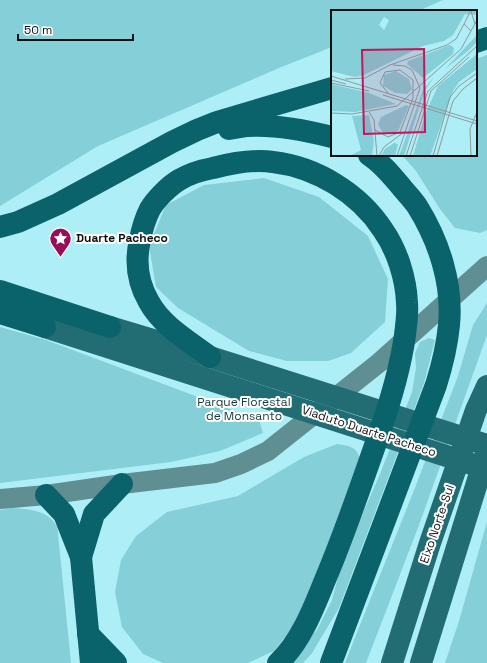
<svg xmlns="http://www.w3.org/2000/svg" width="487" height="663" font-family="'Space Grotesk',sans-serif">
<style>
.green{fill:#aeeff7;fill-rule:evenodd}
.forest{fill:#84cfd8}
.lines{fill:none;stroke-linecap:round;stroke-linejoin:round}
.secondary{stroke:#5f8e93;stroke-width:20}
.trunk{stroke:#226c74;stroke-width:22}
.motorway{stroke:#0a626b;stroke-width:22}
.labels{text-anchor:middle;stroke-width:4;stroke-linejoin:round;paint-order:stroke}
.poi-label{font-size:12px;font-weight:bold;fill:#0d1112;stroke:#fff;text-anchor:start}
.park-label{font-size:12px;fill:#163a3f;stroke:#fff}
.street-label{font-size:12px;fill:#0d1112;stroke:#fff}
.inset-road{fill:none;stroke:#8f999a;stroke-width:1}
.view{fill:#c2185b;fill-opacity:0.15;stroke:#c2185b;stroke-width:2}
.inset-edge{fill:none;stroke:#0d1112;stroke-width:2}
</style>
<rect width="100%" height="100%" fill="#e5f3f4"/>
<!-- green -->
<path class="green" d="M0,0H487V663H0ZM332,11H476V155H332Z"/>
<!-- forest -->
<g class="forest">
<polygon points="0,0 443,0 418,11 332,11 332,47 279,68 98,146 0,206"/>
<polygon points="487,55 487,230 480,233 455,228 440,209 416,171 402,155 476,155 476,59"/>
<polygon points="264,178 319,197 368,236 388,279 385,322 351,353 328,361 287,361 249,351 178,308 156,287 149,246 166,205 204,185"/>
<polygon points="487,303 487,335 419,525 366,663 345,663 354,640 411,498 458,376 473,325"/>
<polygon points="0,327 46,340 259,420 263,433 220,451 171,462 0,483"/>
<polygon points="429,338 435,340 424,383 339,608 312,653 303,663 283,663 317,630 332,600 346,547 356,529 380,474 412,392 416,368 415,353 420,342"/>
<path d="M337,444C355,447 357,447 362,466L300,618L274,651L248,663H163L143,654L122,627L115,592L121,560L136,536L167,512L238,496L304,457Z"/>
<path d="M12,508C28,509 47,510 56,525C58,528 58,531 58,534L71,663H0V510Z"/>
<polygon points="487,522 487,663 445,663 459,621"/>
</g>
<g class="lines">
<!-- secondary -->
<polyline class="secondary" points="0,499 46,495 122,484 215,473 241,464 268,451 380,362 487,266"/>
<!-- trunk -->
<g class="trunk">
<polyline points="45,327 487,469"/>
<polyline points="110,327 210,357 487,445"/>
<polyline points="392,663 430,543 476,410 487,386"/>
<polyline points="421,663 486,454"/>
</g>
<!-- motorway -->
<g class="motorway">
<polyline points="476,42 487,38"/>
<path d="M229,129C235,128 241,127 247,126C276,124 305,130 332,137"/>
<polyline points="0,227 18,222 58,204 172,142 197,130 217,122 332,88"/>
<polyline points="0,291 110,327"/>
<polyline points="0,313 45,327"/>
<path d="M210,357C189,341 162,326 149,302C138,283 135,261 140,240C142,229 145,219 150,209C156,199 169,186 179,180C189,174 202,170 213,168C232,163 253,159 273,162C316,167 359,193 383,230C397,250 406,278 407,303C408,314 406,325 405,335C400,371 390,403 378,437C361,485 345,533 325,580C314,607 301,642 278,663"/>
<polyline points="46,495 64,514 81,557 91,663"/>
<polyline points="81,557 94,514 122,484"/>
<polyline points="88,634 116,663"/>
<path d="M331,663L436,385C442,366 447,346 449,325C453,284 439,241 417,206C413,200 408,195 403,189C393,177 383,164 369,155"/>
</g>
</g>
<!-- icons -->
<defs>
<symbol id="sight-pin" viewBox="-11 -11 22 30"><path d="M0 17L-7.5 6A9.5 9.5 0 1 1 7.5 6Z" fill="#9b0b5b" stroke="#fff"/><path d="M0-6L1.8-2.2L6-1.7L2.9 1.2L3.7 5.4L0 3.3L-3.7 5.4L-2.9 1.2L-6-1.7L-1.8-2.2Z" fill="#fff"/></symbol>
</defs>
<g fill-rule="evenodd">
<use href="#sight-pin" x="48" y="226" width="25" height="34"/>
</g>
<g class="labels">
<!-- poi labels -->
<g class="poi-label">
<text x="76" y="242">Duarte Pacheco</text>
</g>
<!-- park labels -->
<g class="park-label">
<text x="244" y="406">Parque Florestal<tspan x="244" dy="14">de Monsanto</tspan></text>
</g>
<!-- street labels -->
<g class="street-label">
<text transform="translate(369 431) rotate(18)" y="4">Viaduto Duarte Pacheco</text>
<text transform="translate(437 524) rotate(-71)" y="4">Eixo Norte-Sul</text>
</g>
</g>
<!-- overview -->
<g transform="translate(331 10)">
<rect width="146" height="146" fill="#e5f3f4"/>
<path d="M0,0H146V146H0Z" fill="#aeeff7"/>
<path d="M0,0H146V5L134,4L122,25L113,31L92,36L31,66L23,67L0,61ZM53,7L58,10L53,20L48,15ZM146,25V32L138,40L114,59ZM119,35L123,38L122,44L92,68L76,54L77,51ZM146,44V59L128,72L122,81L99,146H82L95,102L107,76ZM65,61L78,69L81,79L76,84L64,83L52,76L53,65ZM103,67L93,82L73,146H68L92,80ZM0,74L38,83L65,94L24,102L0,101ZM75,95L78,96L67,121L58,124L51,122L47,114L50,107ZM38,105L43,131L41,146H19L30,140L21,106ZM63,133L67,134L64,146H50L54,139Z" fill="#84cfd8" fill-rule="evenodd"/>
<path class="inset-road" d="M140,0L133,14L140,21M140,1L144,14M62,55L74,56L81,60L89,78L66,146M0,66L146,111M14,69L34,68L59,55L116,35L125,29L133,14M0,70L15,74M0,73L38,81M52,85L146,114M38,102L43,110L46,146M0,103L21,104L66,96L130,39L146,10M44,120L57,127L69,122L82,88V70L69,60L54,62L49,73L57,83M48,146L53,137L73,122M75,146L97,81L146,36M79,146L100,81L138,47M102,146L119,87L128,76L146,63M106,146L122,91L132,79L146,68M140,146L139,119L146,102"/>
<path class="view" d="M93,39L94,122L33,124L31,40Z"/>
<rect width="146" height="146" class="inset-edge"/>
</g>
<!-- scale -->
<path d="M18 34v6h115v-6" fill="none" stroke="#0d1112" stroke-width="2"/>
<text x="24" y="34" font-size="12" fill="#0d1112" stroke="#ffffff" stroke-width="3" paint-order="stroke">50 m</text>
</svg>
